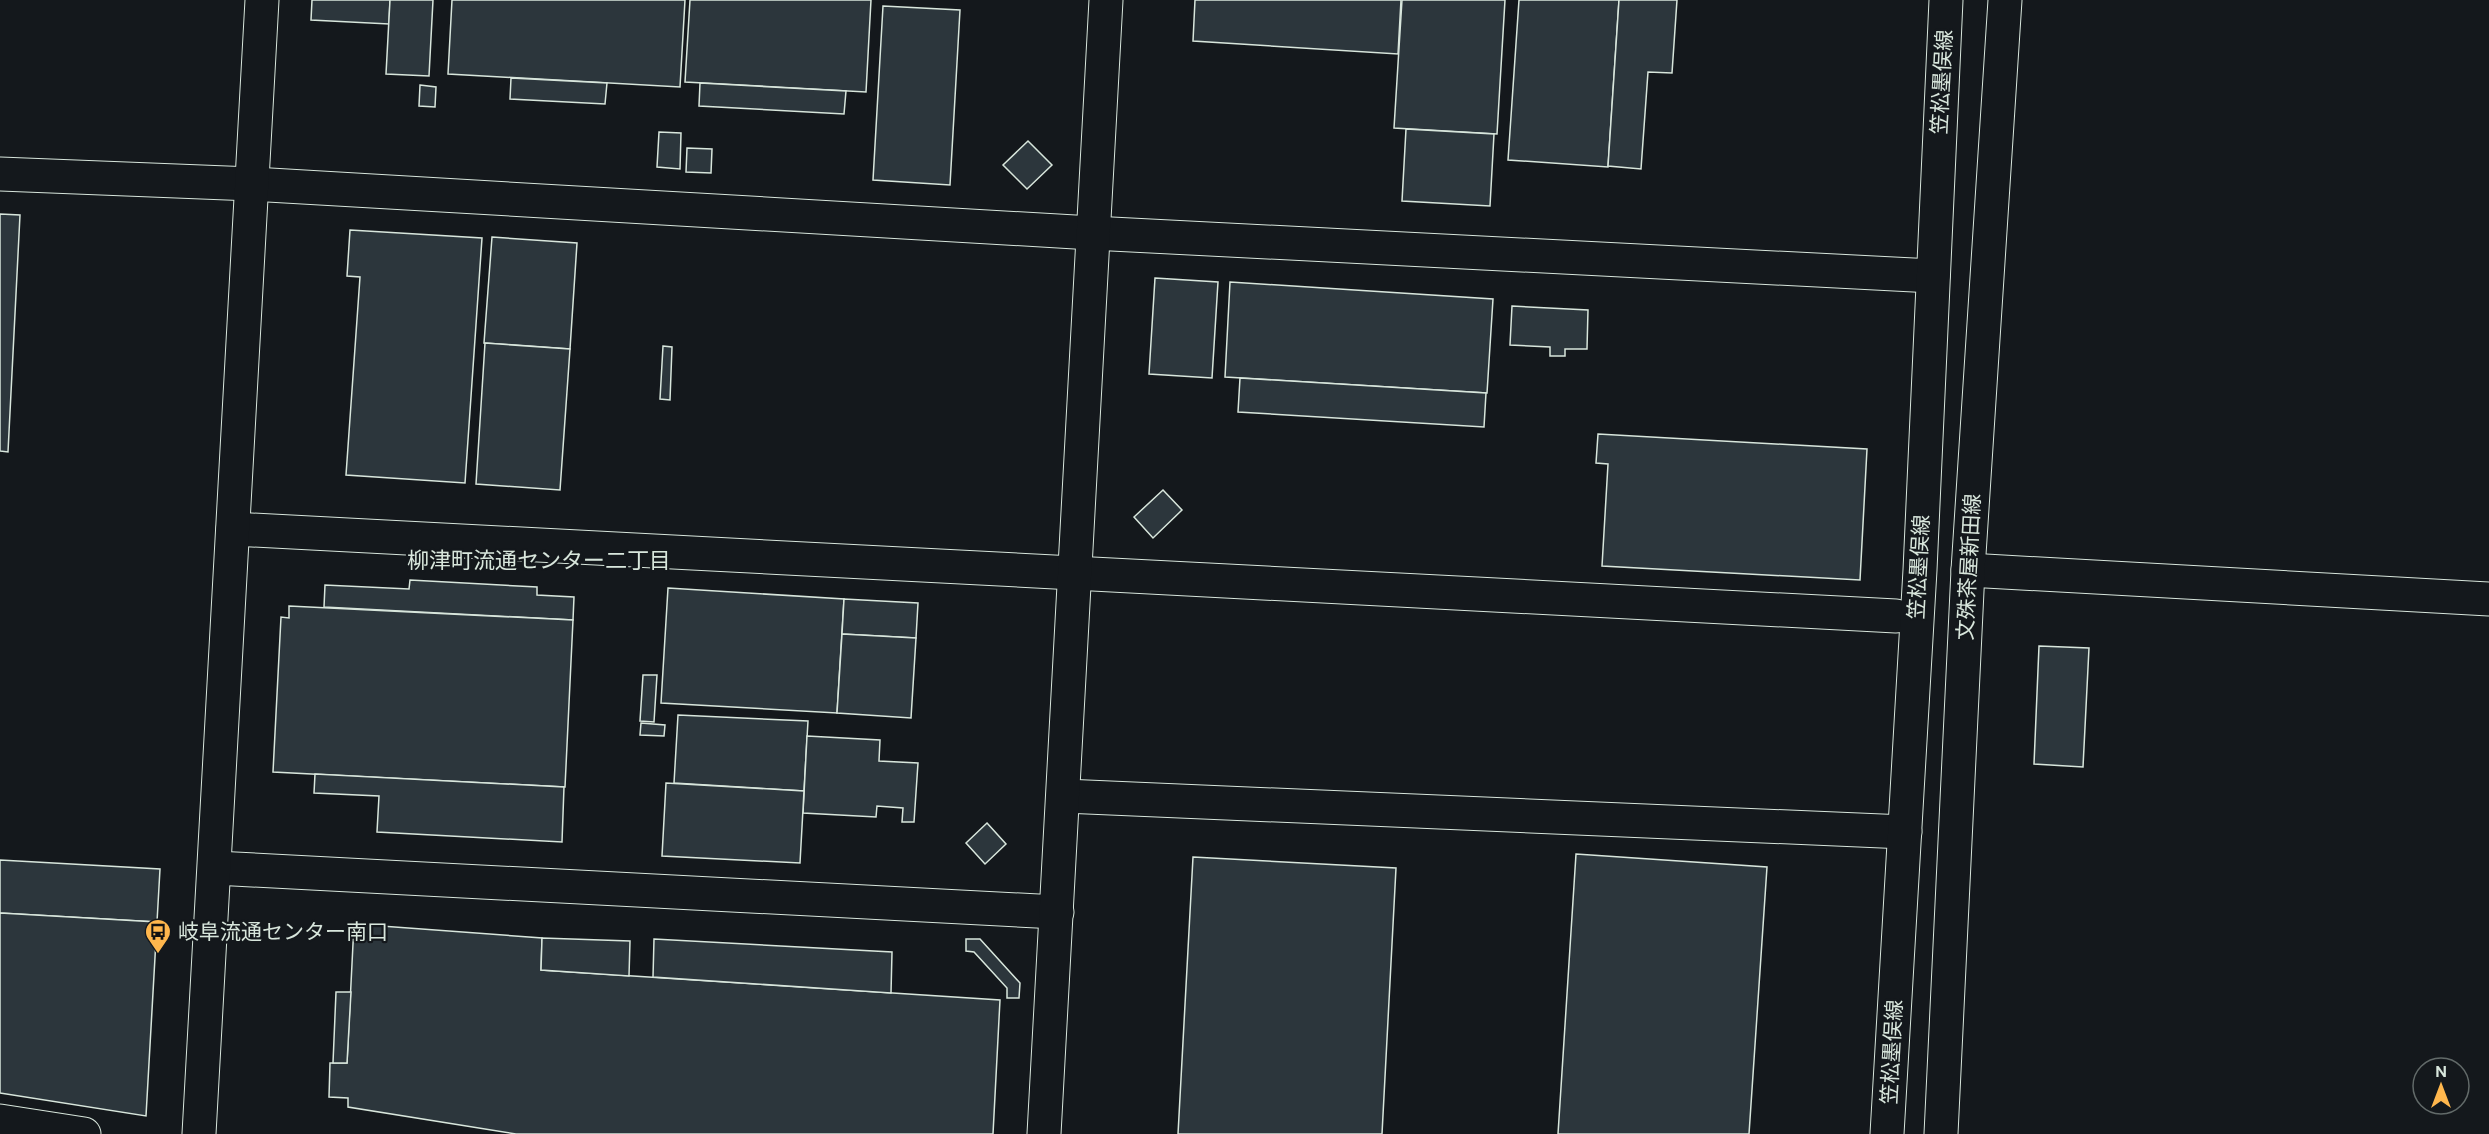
<svg xmlns="http://www.w3.org/2000/svg" width="2489" height="1134" font-family="'DM Sans','Noto Sans JP',sans-serif">
<style>
.building{fill:#2c363c;stroke:#d8e6dc;stroke-width:1.5}
.lines{fill:none;stroke-linecap:round;stroke-linejoin:round}
.minor-casing{stroke:#d8e6dc;stroke-width:35}
.major-casing{stroke:#d8e6dc;stroke-width:35}
.minor{stroke:#14181c;stroke-width:33}
.major{stroke:#14181c;stroke-width:33}
.labels{text-anchor:middle;stroke-width:4.5;stroke-linejoin:round;paint-order:stroke}
.street-label{font-size:21px;fill:#d8e6dc;stroke:#14181c}
.poi-label{font-size:21px;fill:#d8e6dc;stroke:#14181c;text-anchor:start}
.neighbourhood-label{font-size:22px;fill:#d8e6dc;stroke:#14181c}
</style>
<rect width="100%" height="100%" fill="#14181c"/>
<!-- building -->
<g class="building">
<polygon points="312,0 390,0 389,24 311,20"/>
<polygon points="390,0 433,0 429,76 386,74"/>
<polygon points="452,0 685,0 680,87 448,74"/>
<polygon points="690,0 871,0 866,92 685,82"/>
<polygon points="1195,0 1401,0 1398,54 1193,41"/>
<polygon points="1402,0 1505,0 1497,134 1394,128"/>
<polygon points="1519,0 1619,0 1608,167 1508,160"/>
<polygon points="1619,0 1677,0 1672,73 1648,72 1641,169 1608,166"/>
<polygon points="883,6 960,10 950,185 873,180"/>
<polygon points="511,78 607,83 605,104 510,99"/>
<polygon points="700,83 846,91 844,114 699,106"/>
<polygon points="420,85 436,87 435,107 419,106"/>
<polygon points="1406,129 1494,134 1490,206 1402,201"/>
<polygon points="659,132 681,133 680,169 657,167"/>
<polygon points="1028,141 1052,165 1027,189 1003,165"/>
<polygon points="687,148 712,149 711,173 686,172"/>
<polygon points="0,214 20,215 8,452 0,451"/>
<polygon points="350,230 482,238 465,483 346,475 360,277 347,276"/>
<polygon points="492,237 577,243 570,349 484,343"/>
<polygon points="1155,278 1218,282 1212,378 1149,374"/>
<polygon points="1230,282 1493,299 1487,393 1225,377"/>
<polygon points="1512,306 1588,310 1587,349 1565,349 1565,356 1550,356 1550,347 1510,345"/>
<polygon points="485,343 570,349 560,490 476,484"/>
<polygon points="663,346 672,347 670,400 660,399"/>
<polygon points="1240,378 1486,393 1484,427 1238,412"/>
<polygon points="1598,434 1867,449 1860,580 1602,566 1608,464 1596,463"/>
<polygon points="1163,490 1182,510 1153,538 1134,517"/>
<polygon points="410,580 537,587 537,595 574,597 573,620 324,607 325,585 409,589"/>
<polygon points="668,588 844,599 837,713 661,703"/>
<polygon points="844,599 918,603 916,638 842,634"/>
<polygon points="289,606 573,620 565,787 273,772 281,617 289,618"/>
<polygon points="842,634 916,638 911,718 837,713"/>
<polygon points="2039,646 2089,648 2083,767 2034,764"/>
<polygon points="643,675 657,675 654,722 640,721"/>
<polygon points="678,715 808,721 804,791 674,783"/>
<polygon points="641,723 665,725 664,736 640,735"/>
<polygon points="807,736 880,740 879,761 918,763 914,822 902,822 903,808 877,806 876,817 803,813"/>
<polygon points="315,774 564,787 562,842 377,832 379,796 314,793"/>
<polygon points="666,783 804,791 800,863 662,856"/>
<polygon points="987,823 1006,844 985,864 966,843"/>
<polygon points="1576,854 1767,867 1749,1134 1558,1134"/>
<polygon points="1193,857 1396,868 1382,1134 1178,1134"/>
<polygon points="0,860 160,869 157,922 0,913"/>
<polygon points="0,913 157,922 146,1116 0,1093"/>
<polygon points="354,924 542,938 541,970 1000,1000 993,1134 516,1134 348,1107 348,1098 329,1097 330,1063 347,1063"/>
<polygon points="542,938 630,941 629,976 541,970"/>
<polygon points="654,939 892,952 891,993 653,977"/>
<polygon points="966,939 980,939 1020,983 1019,998 1007,998 1007,988 974,952 966,951"/>
<polygon points="336,992 351,992 347,1063 333,1063"/>
</g>
<g class="lines">
<defs>
<g id="minor">
<polyline points="0,174 252,184 1092,233 1933,276"/>
<polyline points="233,529 1896,616"/>
<polyline points="1968,570 2489,599"/>
<polyline points="1064,796 1905,832"/>
<polyline points="215,868 1057,912"/>
<polyline points="0,1121 84,1134"/>
<polyline points="199,1134 262,0"/>
<polyline points="1044,1134 1106,0"/>
</g>
<g id="major">
<polyline points="1887,1134 1920,570 1946,0"/>
<polyline points="1941,1134 1968,570 2005,0"/>
</g>
</defs>
<!-- minor casing -->
<use href="#minor" class="minor-casing"/>
<!-- major casing -->
<use href="#major" class="major-casing"/>
<!-- minor -->
<use href="#minor" class="minor"/>
<!-- major -->
<use href="#major" class="major"/>
</g>
<!-- icons -->
<defs>
<symbol id="bus-pin" viewBox="-11 -11 22 30"><path d="M0 17L-7.5 6A9.5 9.5 0 1 1 7.5 6Z" fill="#ffb74d" stroke="#14181c"/><path d="M-5-6H5V4H4V6H2V4H-2V6H-4V4H-5ZM-3.5-4V0h7V-4ZM-3.5 1.2v1.5H-2V1.2ZM2 1.2v1.5H3.5V1.2Z" fill="#111"/></symbol>
</defs>
<g fill-rule="evenodd">
<use href="#bus-pin" x="143" y="917" width="30" height="40"/>
</g>
<g class="labels">
<!-- street labels -->
<g class="street-label">
<text transform="translate(1942 82) rotate(-87)" y="7">笠松墨俣線</text>
<text transform="translate(1919 567) rotate(-87)" y="7">笠松墨俣線</text>
<text transform="translate(1969 567) rotate(-87)" y="7">文殊茶屋新田線</text>
<text transform="translate(1892 1052) rotate(-87)" y="7">笠松墨俣線</text>
</g>
<!-- poi labels -->
<g class="poi-label">
<text x="178" y="939">岐阜流通センター南口</text>
</g>
<!-- neighbourhood labels -->
<g class="neighbourhood-label">
<text x="539" y="568">柳津町流通センター二丁目</text>
</g>
</g>
<!-- north arrow -->
<g transform="translate(2441 1086)"><circle r="28" fill="#14181c" stroke="#626a69" stroke-width="1.5"/>
<path d="M0-4.5L10 22L0 15L-10 22Z" fill="#ffb74d"/>
<text y="-9" font-size="16" font-weight="bold" text-anchor="middle" fill="#d8e6dc">N</text>
</g>
</svg>
